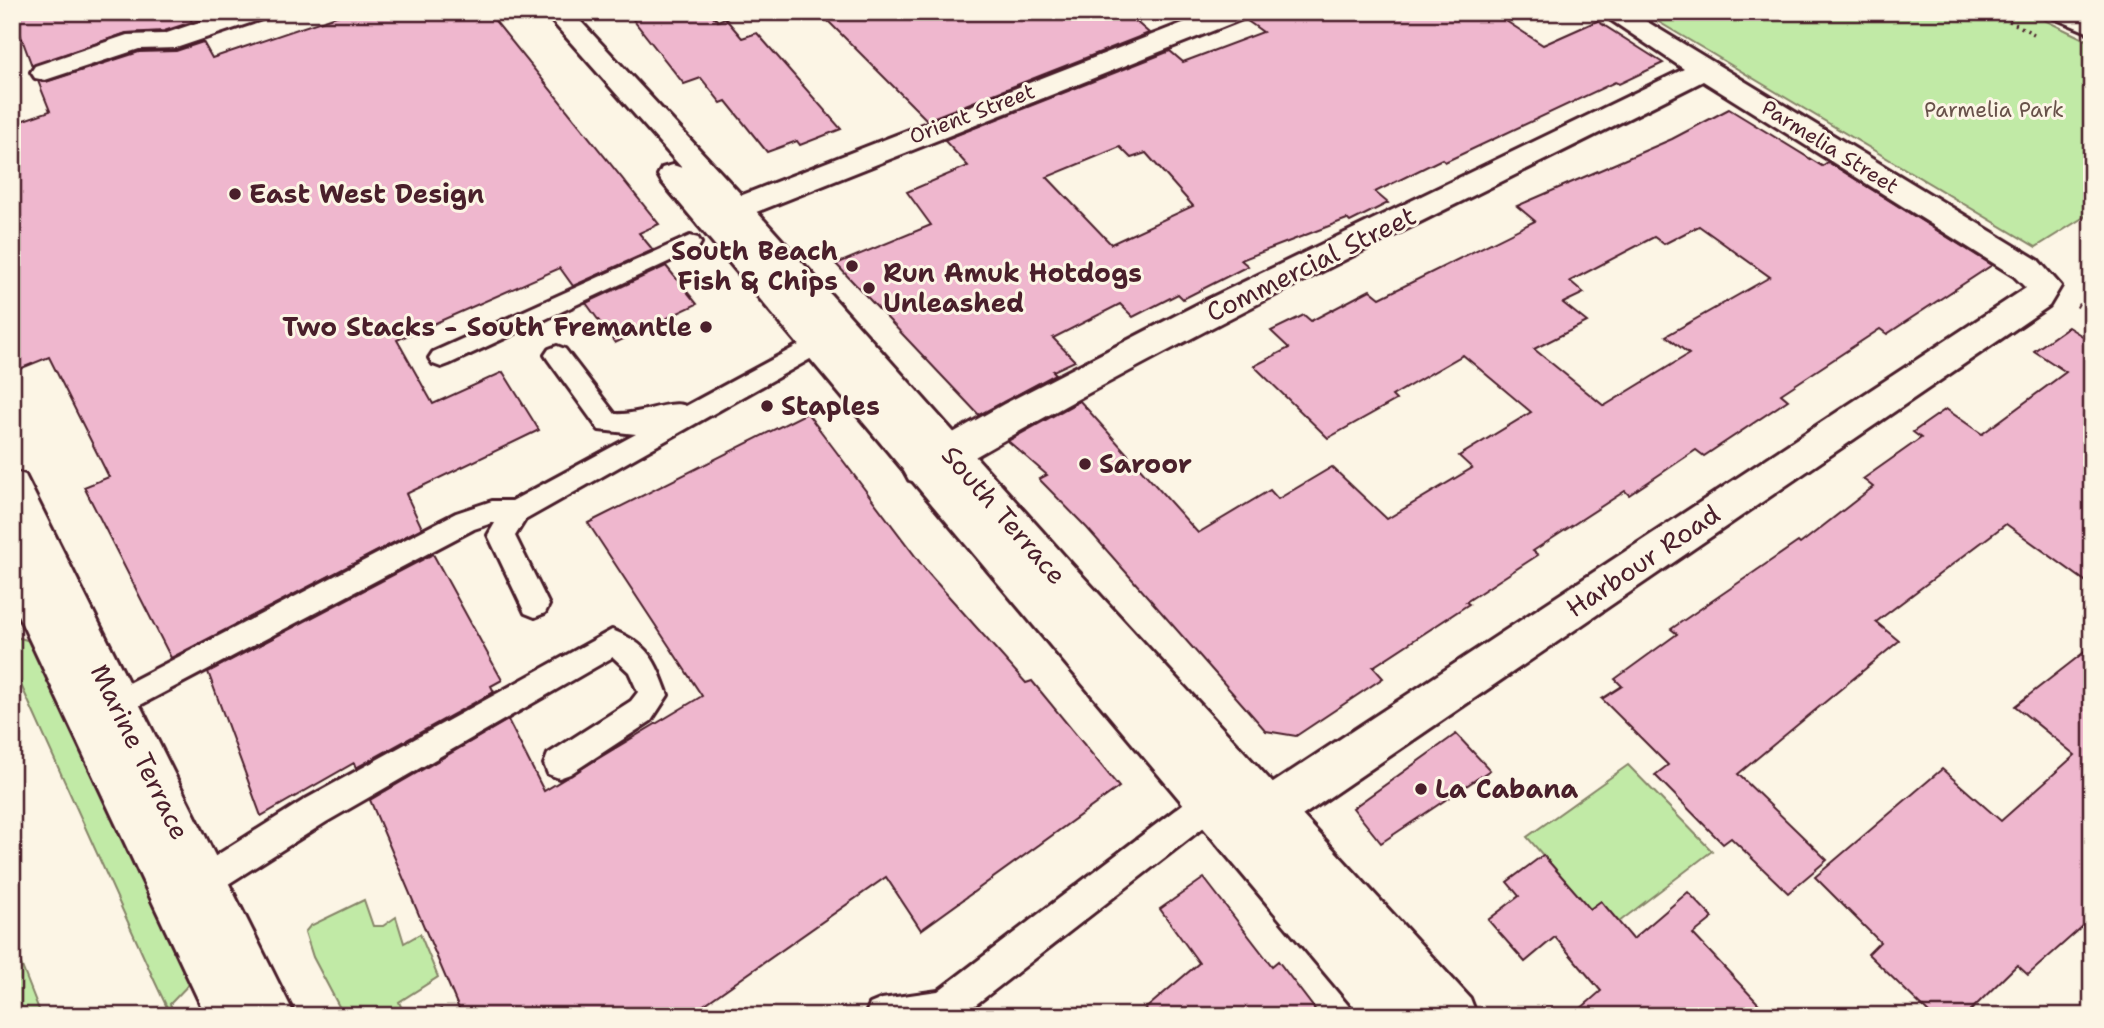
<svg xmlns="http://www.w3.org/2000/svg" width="2104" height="1028" font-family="'Shantell Sans',sans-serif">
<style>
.green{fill:#c1eaa6;stroke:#868468;stroke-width:2}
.building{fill:#efb7ce;stroke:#4a1f2b;stroke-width:2;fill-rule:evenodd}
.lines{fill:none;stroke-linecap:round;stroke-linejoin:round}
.service-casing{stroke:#4a1f2b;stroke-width:6}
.minor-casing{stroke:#4a1f2b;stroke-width:6}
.tertiary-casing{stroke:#4a1f2b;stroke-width:6}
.path-far2{stroke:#4a1f2b;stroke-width:3.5;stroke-dasharray:2 4.5;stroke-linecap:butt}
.path-far1{stroke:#4a1f2b;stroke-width:4.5;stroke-dasharray:2 5;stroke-linecap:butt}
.path{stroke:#4a1f2b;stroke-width:5;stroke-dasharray:2 6;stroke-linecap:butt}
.service{fill:#fcf5e5;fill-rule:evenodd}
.minor{fill:#fcf5e5;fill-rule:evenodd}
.tertiary{fill:#fcf5e5;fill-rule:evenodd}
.poi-dot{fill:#4a1f2b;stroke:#fcf5e5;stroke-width:2.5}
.labels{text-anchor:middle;stroke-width:6;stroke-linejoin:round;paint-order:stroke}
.far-park-label{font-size:21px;fill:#68524a;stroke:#fcf5e5}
.far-street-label{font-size:21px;fill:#4a1f2b;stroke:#fcf5e5}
.poi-label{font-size:26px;font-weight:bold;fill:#4a1f2b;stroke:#fcf5e5;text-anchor:start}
.street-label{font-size:26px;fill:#4a1f2b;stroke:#fcf5e5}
</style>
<rect width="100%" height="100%" fill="#fcf5e5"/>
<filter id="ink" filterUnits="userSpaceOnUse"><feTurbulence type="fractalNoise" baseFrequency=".0143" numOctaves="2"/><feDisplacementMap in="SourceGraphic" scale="14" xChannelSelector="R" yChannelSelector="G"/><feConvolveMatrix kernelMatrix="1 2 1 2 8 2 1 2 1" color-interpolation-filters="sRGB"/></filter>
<g filter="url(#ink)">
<!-- green -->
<g class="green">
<polygon points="1642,12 2028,12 2092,43 2092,212 2036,247"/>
<polygon points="12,636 27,640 36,647 194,979 170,1004 176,1016 171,1016 155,982 12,665"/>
<polygon points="1628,765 1712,851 1619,922 1601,901 1590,909 1527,837"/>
<polygon points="364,900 373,926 383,926 396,917 404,943 420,934 438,977 399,1002 405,1016 344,1016 313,957 305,932 310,926"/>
<polygon points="12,941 38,1007 42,1016 16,1016 12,1007"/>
</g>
<!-- building -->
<g class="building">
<polygon points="12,12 187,12 192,22 164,31 126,33 32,66"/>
<polygon points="348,12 488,12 659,224 639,233 653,250 573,286 560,268 397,340 433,404 503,372 539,430 406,494 422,528 171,658 84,487 109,477 49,357 12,372 12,124 50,111 38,81 46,82 139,52 176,51 203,42 212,58"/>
<polygon points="627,12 709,12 718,21 725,18 742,38 757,33 841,129 800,145 797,141 767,152 726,101 721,103 701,78 684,84"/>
<polygon points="819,12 1125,12 1149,33 927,120"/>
<path d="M1251,12H1451L1459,18L1472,12H1492L1543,45L1597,21L1663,63L1619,84L1615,82L1445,162L1442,159L1375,192L1388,203L1350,222L1347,219L1241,260L1248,266L1183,299L1178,294L1133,317L1120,304L1053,338L1075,361L1053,371L1056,374L979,415L836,264L931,225L907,192L968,166L944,140L1170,51L1183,62L1263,32L1246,20ZM1120,147L1131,158L1146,153L1193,206L1111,244L1047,177Z"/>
<path d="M1729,109L1822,166L1828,162L1992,265L1887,334L1880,329L1781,394L1788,400L1704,456L1696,450L1629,495L1625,491L1533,551L1538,555L1466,602L1469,604L1373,667L1383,678L1296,736L1266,731L1087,528L1039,479L1047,475L1008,441L1080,401L1198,533L1270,490L1278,499L1332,467L1387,519L1472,468L1459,456L1531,412L1463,355L1392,396L1396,400L1328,438L1254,366L1289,348L1271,331L1304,315L1311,321L1370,290L1380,298L1535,221L1517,206L1672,139ZM1699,226L1770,277L1666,336L1689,354L1604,406L1534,349L1587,322L1563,303L1584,293L1570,281L1654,237L1664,244Z"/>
<polygon points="666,266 697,304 615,343 586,303"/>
<polygon points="2068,327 2092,342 2092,586 2006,524 1876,622 1899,641 1738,774 1827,860 1788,893 1731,838 1723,844 1655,775 1668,765 1602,699 1622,686 1615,679 1677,634 1671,629 1798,542 1800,544 1873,487 1863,479 1921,438 1913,432 1946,409 1982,434 2066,372 2034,351"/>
<polygon points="807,413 928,573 1026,683 1032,681 1119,787 921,930 886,877 688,1016 462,1016 370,800 508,720 544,791 702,696 588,523"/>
<polygon points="433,554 502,680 491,686 494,692 356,768 354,763 261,816 208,672"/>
<polygon points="2092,646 2092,918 2028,975 2017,965 1965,1016 1932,1016 1868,954 1880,942 1815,877 1942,769 2001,821 2075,755 2015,706"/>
<polygon points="1456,734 1490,770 1381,843 1353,808"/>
<polygon points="1543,855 1590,909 1601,901 1633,939 1688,892 1713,918 1693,934 1770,1016 1572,1016 1601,991 1555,937 1525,962 1488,920 1519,896 1507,882"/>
<polygon points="1204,878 1272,966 1278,961 1320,1016 1137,1016 1199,963 1160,909"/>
</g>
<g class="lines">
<defs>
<g id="service">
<polygon points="690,236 698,238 701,243 698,248 449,364 441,367 433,364 429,358 433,352"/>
<path d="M834,326L842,329L846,335L842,341L525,520L515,536L549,605L545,613L535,617L525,613L488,535L495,523H492L474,529L127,712L117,716L107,712L102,703L107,694L456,513L492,501H512L636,434L599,430L549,361L545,355L549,349L557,346L565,349L615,414C639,416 670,399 686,406Z"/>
<path d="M612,630C649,644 655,660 668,695L651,721L570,774L559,778L548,774L544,764L548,754L631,701L638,692L629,672L613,657L326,822L214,893L203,898L192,893L187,882L192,871L304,800Z"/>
<polygon points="1211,787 1222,791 1226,802 1222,813 961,1016 865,1016 870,1004 882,999 938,991 1200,791"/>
</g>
<g id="minor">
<polygon points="229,12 269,12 265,18 176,48 139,49 45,80 35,78 31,72 35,66 127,35 164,34"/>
<polygon points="1211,12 1249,12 1245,18 721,226 710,230 699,226 694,219 699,212"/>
<path d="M1599,12H1631L2038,260L2061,286L2049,306L1261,844L1245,850L1229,844L1222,828L1229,812L2026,288L2014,276L1703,81C1446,211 1184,333 935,480L922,484L909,480L903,469L909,458L1004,404L1200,303L1684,69Z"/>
<polygon points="2050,12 2085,12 2092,16 2092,34 2054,18"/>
</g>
<g id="tertiary">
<polygon points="544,12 572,12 747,201 1076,569 1470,998 1477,1016 1361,1016 662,182 658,175 662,168 673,165 682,168"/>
<polygon points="12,471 25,475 295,1016 206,1016 12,602 12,542 21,546 12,527"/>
</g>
</defs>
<!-- service casing -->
<use href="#service" class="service-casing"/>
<!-- minor casing -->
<use href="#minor" class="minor-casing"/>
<!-- tertiary casing -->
<use href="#tertiary" class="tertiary-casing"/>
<!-- path-far2 -->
<polyline class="path-far2" points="1992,12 2034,34"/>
<!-- path-far1 -->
<polyline class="path-far1" points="2077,305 2092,313"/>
<!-- path -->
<polyline class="path" points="426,1016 439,1008 442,1016"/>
<!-- service -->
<use href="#service" class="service"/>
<!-- minor -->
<use href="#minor" class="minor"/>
<!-- tertiary -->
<use href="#tertiary" class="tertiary"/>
</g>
</g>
<!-- markers -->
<g class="poi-dot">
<circle cx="235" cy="194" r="7"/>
<circle cx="852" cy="266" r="7"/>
<circle cx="869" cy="288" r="7"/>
<circle cx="706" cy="327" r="7"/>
<circle cx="767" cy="406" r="7"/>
<circle cx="1085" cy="464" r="7"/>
<circle cx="1421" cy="789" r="7"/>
</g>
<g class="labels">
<!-- far-park labels -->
<g class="far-park-label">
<text x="1994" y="117">Parmelia Park</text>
</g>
<!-- far-street labels -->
<g class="far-street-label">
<text transform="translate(972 114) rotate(-21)" y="7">Orient Street</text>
<text transform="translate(1830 147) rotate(32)" y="7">Parmelia Street</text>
</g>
<!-- poi labels -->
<g class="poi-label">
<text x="249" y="203">East West Design</text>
<text x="838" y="260" text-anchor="end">South Beach<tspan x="838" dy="30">Fish &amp; Chips</tspan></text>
<text x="883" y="282">Run Amuk Hotdogs<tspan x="883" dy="30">Unleashed</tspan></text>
<text x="692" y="336" text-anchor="end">Two Stacks - South Fremantle</text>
<text x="781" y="415">Staples</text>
<text x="1099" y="473">Saroor</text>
<text x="1435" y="798">La Cabana</text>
</g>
<!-- street labels -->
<g class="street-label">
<text transform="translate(1311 264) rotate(-26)" y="9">Commercial Street</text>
<text transform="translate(1004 515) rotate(49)" y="9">South Terrace</text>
<text transform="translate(1643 561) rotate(-34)" y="9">Harbour Road</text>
<text transform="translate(140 752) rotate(64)" y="9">Marine Terrace</text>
</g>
</g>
<!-- margin -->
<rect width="2104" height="1028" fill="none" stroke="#fcf5e5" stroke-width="42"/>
<rect x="21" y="21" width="2062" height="986" fill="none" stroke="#4a1f2b" stroke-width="2.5" filter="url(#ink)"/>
</svg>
